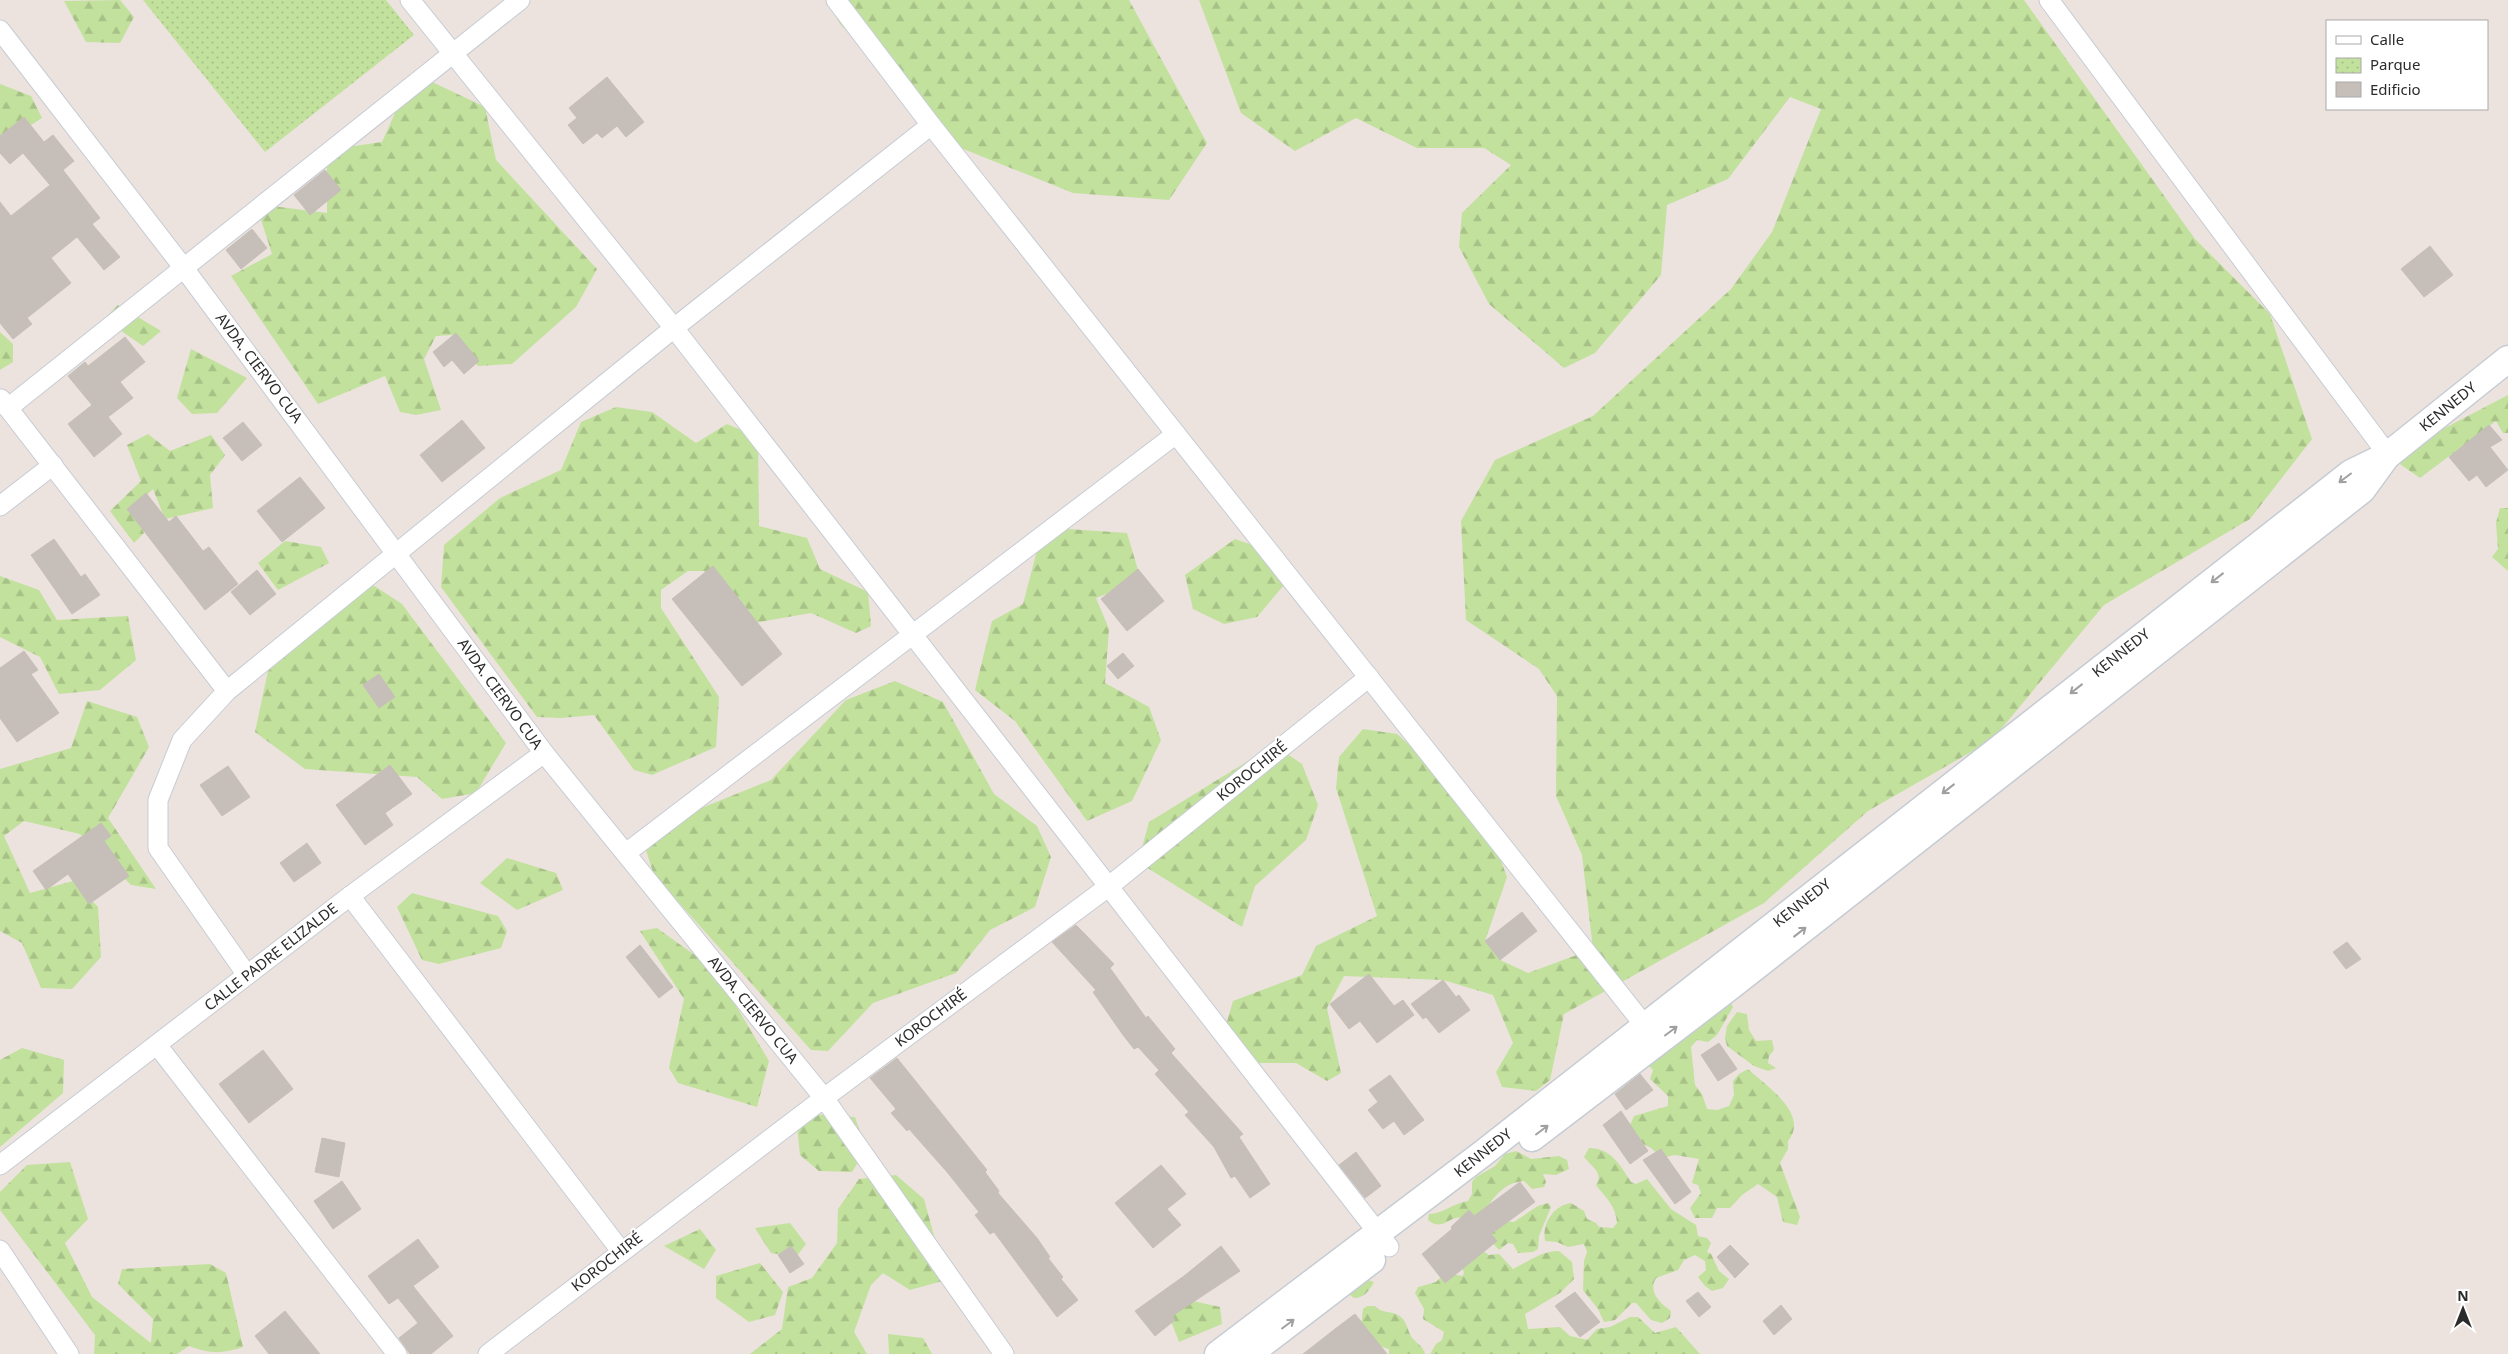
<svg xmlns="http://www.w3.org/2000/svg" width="2508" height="1354" font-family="'Noto Sans',sans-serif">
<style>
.forest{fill:url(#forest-firs)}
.park{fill:url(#park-dots)}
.building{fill:#c5beb9;stroke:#c8bfb8}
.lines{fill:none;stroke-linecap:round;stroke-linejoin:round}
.minor-casing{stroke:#c6ccd4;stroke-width:21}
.secondary-casing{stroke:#c6ccd4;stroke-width:29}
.minor{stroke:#fff;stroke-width:19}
.secondary{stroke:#fff;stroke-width:26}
.oneway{stroke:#a0a0a0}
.labels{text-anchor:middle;stroke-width:4;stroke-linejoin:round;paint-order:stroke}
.street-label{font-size:15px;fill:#2b2b2b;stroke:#fff}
</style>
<defs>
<pattern id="forest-firs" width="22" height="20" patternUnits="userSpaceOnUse" patternTransform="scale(1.25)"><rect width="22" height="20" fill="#c2e19d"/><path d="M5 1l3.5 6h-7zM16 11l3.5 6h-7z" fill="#a7c187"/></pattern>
<pattern id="park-dots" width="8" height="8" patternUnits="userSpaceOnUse" patternTransform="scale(1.25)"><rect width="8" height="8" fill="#c2e19d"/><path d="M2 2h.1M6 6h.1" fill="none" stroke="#a7c187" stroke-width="1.8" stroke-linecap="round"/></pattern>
</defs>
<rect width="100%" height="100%" fill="#ece3de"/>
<!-- forest -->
<g class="forest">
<polygon points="120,0 134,17 120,43 86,42 64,1"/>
<polygon points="826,0 1129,0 1207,143 1169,200 1073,193 956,146 840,24"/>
<polygon points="1199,0 2024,0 2195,239 2270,314 2312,439 2250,519 2104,605 1992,740 1868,811 1764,903 1564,1014 1550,1080 1536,1091 1502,1087 1496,1072 1513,1043 1493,995 1443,980 1344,976 1327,1008 1341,1073 1327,1081 1296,1063 1244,1063 1223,1035 1233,1001 1302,975 1316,946 1377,916 1336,788 1339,757 1363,729 1397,734 1423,757 1495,845 1507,877 1485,941 1500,960 1528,973 1593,949 1582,855 1556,796 1557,696 1539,669 1466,620 1461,521 1495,460 1593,416 1731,289 1772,232 1821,109 1790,97 1728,179 1667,205 1661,275 1595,353 1564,368 1489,304 1459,247 1462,213 1511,165 1484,148 1417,148 1356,118 1295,151 1241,113"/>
<polygon points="430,81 485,107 496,160 597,269 576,307 512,364 478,366 452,335 436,336 424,359 441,410 416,415 400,412 385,376 318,404 231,276 272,254 256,204 327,213 327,150 382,142 400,102"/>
<polygon points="0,84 31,96 42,118 0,145"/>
<polygon points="118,305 161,331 143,346 104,319"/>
<polygon points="0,332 13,344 13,362 0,370"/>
<polygon points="191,349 247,378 217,413 192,414 177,398"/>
<polygon points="2508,395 2508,433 2503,433 2496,421 2420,478 2397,462 2422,440"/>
<polygon points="616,407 652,412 696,443 727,424 758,437 759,526 807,538 820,569 868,592 871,626 856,633 811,613 748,624 704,571 688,571 661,590 661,608 719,697 716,747 652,775 634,770 594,715 561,718 537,717 441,587 444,545 500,498 561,470 581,422"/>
<polygon points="148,434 170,451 211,435 225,455 210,475 213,508 165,519 153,489 133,508 144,533 134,543 110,511 141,481 127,445"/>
<polygon points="2500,508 2508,508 2508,571 2492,557 2498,549 2496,523"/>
<polygon points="1053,528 1127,533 1141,580 1096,598 1109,629 1105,683 1149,707 1161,740 1132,801 1087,821 1015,721 975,690 992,621 1023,604 1040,539"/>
<polygon points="1235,539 1267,550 1289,579 1257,617 1224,624 1193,609 1185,575"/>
<polygon points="285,541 321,547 329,563 278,590 258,563"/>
<polygon points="0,576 39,590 57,620 128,616 136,660 100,690 59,694 40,657 0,637"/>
<polygon points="373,585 402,604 506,743 476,793 442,799 417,777 305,769 255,732 268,671"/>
<polygon points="895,681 943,702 994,794 1037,826 1051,857 1035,907 990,930 956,973 873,1003 828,1051 811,1050 654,875 644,844 652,828 771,780 846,700"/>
<polygon points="87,701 137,717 149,747 108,818 156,889 131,885 80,834 24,821 4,836 30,893 73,881 98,907 101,957 72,989 41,988 22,943 0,931 0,769 71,748"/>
<polygon points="1274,745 1302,764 1318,805 1306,840 1255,886 1242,927 1138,862 1149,822"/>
<polygon points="507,858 556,873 563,890 517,910 480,883"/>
<polygon points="412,893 498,916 507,931 501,948 439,964 422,960 397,907"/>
<polygon points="657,928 714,969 769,1061 757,1107 678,1083 669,1068 684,999 640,931"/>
<path d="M1722,988L1733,1007L1717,1035L1708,1042L1697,1040L1691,1047L1695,1085L1702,1094L1707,1109L1717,1110L1729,1106L1734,1095L1733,1081L1739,1074L1748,1069C1766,1086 1810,1114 1788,1141V1149L1780,1163L1800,1217L1797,1225L1783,1222L1777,1197L1758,1184L1742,1195L1730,1208H1717L1712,1218H1695L1690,1208L1701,1193L1698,1185L1692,1183L1699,1159L1675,1155L1662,1158L1651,1148L1636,1140L1629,1127L1634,1116L1668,1106V1096L1650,1079L1653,1070L1647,1064Z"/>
<polygon points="1737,1012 1747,1014 1749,1030 1756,1041 1772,1040 1774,1050 1769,1056 1768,1063 1776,1068 1768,1071 1754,1066 1727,1046 1725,1038 1727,1026"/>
<polygon points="22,1048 64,1060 63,1093 0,1147 0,1060"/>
<polygon points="809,1114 855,1117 866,1150 852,1172 819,1171 800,1155 797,1126"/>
<path d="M1589,1148C1611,1148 1620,1165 1631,1182L1636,1184L1647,1179L1671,1209L1696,1225L1698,1236L1707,1238L1711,1243L1707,1252L1711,1254L1719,1271L1729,1279L1723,1288L1712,1291L1705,1286L1698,1277L1706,1270L1705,1261L1695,1255L1684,1260L1678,1270L1656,1278C1648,1292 1659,1302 1671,1311L1670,1318L1662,1323L1651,1320L1636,1303H1632L1615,1320L1604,1322L1598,1309L1583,1290L1584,1261L1587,1252L1584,1244L1568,1247L1557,1242L1545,1241C1542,1223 1553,1206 1571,1203L1584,1211L1587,1219L1596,1223L1599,1227L1613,1228L1617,1223C1616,1206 1606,1198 1596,1185C1604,1173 1592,1167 1584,1157Z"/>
<path d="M1516,1151L1531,1159L1559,1156L1567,1160L1569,1169L1556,1175L1543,1174L1546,1182L1544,1187L1532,1189L1524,1181C1503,1182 1490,1201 1481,1218L1466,1220C1452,1210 1444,1234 1428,1220L1429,1214C1443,1214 1453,1203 1468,1201L1472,1194V1182L1476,1177L1495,1166L1505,1154Z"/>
<path d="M70,1162L88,1219L65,1243L92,1297L151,1343L153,1319L118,1284L122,1269L210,1264L226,1273L243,1347C222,1354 210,1354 189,1346L177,1354H94L95,1335L0,1210V1192L27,1165Z"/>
<polygon points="896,1175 924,1199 946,1280 910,1290 883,1273 871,1285 854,1332 867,1354 750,1354 782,1329 788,1287 812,1278 837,1243 838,1209 859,1179"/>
<polygon points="1548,1203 1551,1207 1539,1236 1538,1249 1533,1252 1518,1253 1513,1244 1508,1243 1499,1250 1490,1240 1492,1226 1504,1221 1514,1222 1538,1206"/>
<polygon points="790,1223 806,1244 796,1257 771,1253 755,1228"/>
<polygon points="700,1229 716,1250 704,1269 664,1246"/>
<path d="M1474,1245L1489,1255L1499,1254L1513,1269C1528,1262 1541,1251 1559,1251L1572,1262L1574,1279L1560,1293L1525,1314L1528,1329L1560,1327L1570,1336L1587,1340L1597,1329L1610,1327L1630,1317H1638L1655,1333L1676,1327L1700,1354H1430L1436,1344L1442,1340L1444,1332L1423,1319L1424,1309L1415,1293L1418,1287L1436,1282L1445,1273L1463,1276L1464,1272L1458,1262Z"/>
<polygon points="760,1263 783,1292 775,1315 749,1322 716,1298 716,1276"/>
<path d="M1362,1278L1374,1282C1369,1291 1364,1298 1354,1298L1349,1294Z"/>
<polygon points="1193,1301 1220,1307 1222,1324 1179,1342 1168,1313"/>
<path d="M1367,1306H1375C1381,1313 1388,1311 1396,1314C1407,1319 1406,1327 1411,1336C1415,1343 1423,1345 1425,1354H1389V1349L1369,1343L1361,1328L1363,1309Z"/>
<polygon points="888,1334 923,1338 932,1354 889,1354"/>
</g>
<!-- park -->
<polygon class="park" points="143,0 386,0 414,35 265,152"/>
<!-- building -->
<g class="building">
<polygon points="607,77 644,122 626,137 617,126 602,138 597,133 583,144 568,125 577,118 569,108"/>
<polygon points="24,117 44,142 53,135 74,161 63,170 100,218 92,224 120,257 104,270 77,237 51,258 71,283 27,318 32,324 13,339 0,323 0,202 11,216 50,185 23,153 10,164 0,153 0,136"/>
<polygon points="325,170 341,190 310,215 294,195"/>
<polygon points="252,229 267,248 241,269 226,250"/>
<polygon points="2430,246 2453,275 2424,297 2401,269"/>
<polygon points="456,333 479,361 464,374 452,360 444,367 433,352"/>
<polygon points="125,337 145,362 120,382 133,398 108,417 122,434 94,457 68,424 92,405 68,376 85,362 88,366"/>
<polygon points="462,420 485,448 442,482 420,455"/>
<polygon points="243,422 262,445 242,461 223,438"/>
<polygon points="2489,425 2502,440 2490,447 2508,470 2486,487 2477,475 2469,481 2449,457"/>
<polygon points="300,477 325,508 282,542 257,511"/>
<polygon points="146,493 169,522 176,516 203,551 209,547 238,584 205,610 127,509"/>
<polygon points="54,539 81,577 85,574 100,595 72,614 31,555"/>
<polygon points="713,566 782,654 742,686 672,599"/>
<polygon points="1138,569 1164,601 1127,631 1101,599"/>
<polygon points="257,570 276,594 250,615 231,592"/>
<polygon points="24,651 38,670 31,674 59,713 17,742 0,718 0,668"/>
<polygon points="1123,653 1134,666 1118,679 1107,666"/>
<polygon points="379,674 395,697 379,708 363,685"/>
<polygon points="390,765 412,794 385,813 393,825 365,845 336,805"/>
<polygon points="228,766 250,797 222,816 200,785"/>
<polygon points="101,823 111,836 104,841 129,876 89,904 68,874 46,890 33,871"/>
<polygon points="307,843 321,863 294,882 280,863"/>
<polygon points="1522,912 1537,931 1500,960 1485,941"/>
<polygon points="1076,925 1114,964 1110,968 1146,1018 1148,1016 1175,1049 1171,1053 1243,1134 1239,1137 1270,1184 1250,1198 1235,1176 1231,1178 1214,1147 1185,1115 1189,1112 1155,1074 1159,1070 1138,1047 1134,1049 1123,1035 1093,992 1096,990 1052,942"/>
<polygon points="2347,942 2361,959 2346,969 2333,952"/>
<polygon points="640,945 673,987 659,998 626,957"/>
<polygon points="1369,974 1394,1006 1403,1000 1414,1015 1377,1043 1360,1021 1349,1029 1330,1004"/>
<polygon points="1443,980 1456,997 1459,995 1470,1010 1439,1033 1426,1017 1423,1019 1411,1004"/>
<polygon points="1719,1043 1737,1069 1718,1081 1701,1055"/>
<polygon points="263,1050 293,1089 249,1123 219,1084"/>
<polygon points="897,1058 987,1170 985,1172 999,1191 998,1193 1037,1238 1050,1257 1048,1258 1063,1277 1061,1279 1078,1300 1057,1317 994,1232 990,1234 975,1215 979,1212 947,1172 909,1129 907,1131 891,1113 896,1109 870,1078"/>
<polygon points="1640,1074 1653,1090 1626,1110 1615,1094"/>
<polygon points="1390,1075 1424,1120 1404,1135 1394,1121 1383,1129 1368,1110 1378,1102 1369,1090"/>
<polygon points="1621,1111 1648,1151 1630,1164 1603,1125"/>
<polygon points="322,1138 345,1143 339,1177 315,1172"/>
<polygon points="1661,1149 1691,1192 1675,1204 1643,1160"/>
<polygon points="1356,1152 1381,1186 1365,1198 1339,1165"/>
<polygon points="1161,1165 1186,1194 1167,1209 1181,1225 1153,1248 1115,1203"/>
<polygon points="342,1181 361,1209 333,1229 314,1201"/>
<polygon points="1520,1182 1535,1202 1491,1234 1497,1241 1445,1283 1422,1254 1452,1229 1451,1227 1469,1210 1474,1216"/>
<polygon points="418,1239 439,1267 413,1286 453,1336 431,1354 410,1354 408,1351 399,1338 418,1323 398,1298 389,1304 368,1276"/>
<polygon points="1730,1245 1749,1264 1735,1278 1717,1257"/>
<polygon points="791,1246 804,1264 790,1273 778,1255"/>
<polygon points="1221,1246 1240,1271 1172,1316 1175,1320 1155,1336 1135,1311 1184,1276"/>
<polygon points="1575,1292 1600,1322 1580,1337 1555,1306"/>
<polygon points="1698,1292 1711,1307 1699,1317 1686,1301"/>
<polygon points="1781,1305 1792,1319 1774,1335 1763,1321"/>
<polygon points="285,1311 320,1354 269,1354 255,1336"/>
<polygon points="1355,1314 1387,1354 1303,1354 1335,1329"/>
</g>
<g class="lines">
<defs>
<g id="minor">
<polyline points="410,0 674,328 1389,1247"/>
<polyline points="836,0 931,125 1645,1026"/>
<polyline points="2049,0 2388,455"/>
<polyline points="0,30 183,267 544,753 824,1098 1004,1354"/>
<polyline points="1,399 227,691"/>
<polyline points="8,408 520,0"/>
<polyline points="0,506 53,465"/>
<polyline points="626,853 1176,434"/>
<polyline points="350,896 621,1251"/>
<polyline points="247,975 158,848 158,800 182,740 227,691 674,328 931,125"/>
<polyline points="157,1045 397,1354"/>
<polyline points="0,1165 350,896 544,753"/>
<polyline points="0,1250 69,1354"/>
<polyline points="488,1354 824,1098 1108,887 1369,677"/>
</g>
<g id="secondary">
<polyline points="1532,1138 1731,986 2362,490 2386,457"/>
<polyline points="1218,1354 1482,1154 2351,473 2388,455 2508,359"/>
<polyline points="1249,1354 1372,1260"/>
</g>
</defs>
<!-- minor casing -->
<use href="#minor" class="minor-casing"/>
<!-- secondary casing -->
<use href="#secondary" class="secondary-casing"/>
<!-- minor -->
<use href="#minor" class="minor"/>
<!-- secondary -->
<use href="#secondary" class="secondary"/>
</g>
<!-- one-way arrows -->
<defs><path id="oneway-shaft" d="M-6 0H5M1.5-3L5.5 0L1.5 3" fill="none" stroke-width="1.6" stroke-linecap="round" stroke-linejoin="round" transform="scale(1.25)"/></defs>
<g class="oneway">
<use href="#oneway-shaft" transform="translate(2345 478) rotate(143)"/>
<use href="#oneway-shaft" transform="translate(2217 578) rotate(142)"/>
<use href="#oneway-shaft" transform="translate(2076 689) rotate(142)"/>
<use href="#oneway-shaft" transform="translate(1948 789) rotate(142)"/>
<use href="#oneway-shaft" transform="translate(1800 932) rotate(-38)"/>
<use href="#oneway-shaft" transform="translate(1671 1031) rotate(-37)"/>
<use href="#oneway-shaft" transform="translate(1542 1130) rotate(-37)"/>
<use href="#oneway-shaft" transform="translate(1288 1324) rotate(-37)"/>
</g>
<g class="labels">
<!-- street labels -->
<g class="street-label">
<text transform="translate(259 368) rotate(53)" y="5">AVDA. CIERVO CUA</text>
<text transform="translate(2448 407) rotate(-39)" y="5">KENNEDY</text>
<text transform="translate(2121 653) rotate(-38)" y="5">KENNEDY</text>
<text transform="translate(500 694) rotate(54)" y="5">AVDA. CIERVO CUA</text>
<text transform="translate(1252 771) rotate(-39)" y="5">KOROCHIRÉ</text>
<text transform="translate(1802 903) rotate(-38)" y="5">KENNEDY</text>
<text transform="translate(271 957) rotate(-38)" y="5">CALLE PADRE ELIZALDE</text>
<text transform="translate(753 1010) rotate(51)" y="5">AVDA. CIERVO CUA</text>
<text transform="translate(931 1018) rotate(-37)" y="5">KOROCHIRÉ</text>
<text transform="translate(1483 1153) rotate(-38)" y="5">KENNEDY</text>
<text transform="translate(607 1262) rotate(-38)" y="5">KOROCHIRÉ</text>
</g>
</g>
<!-- legend -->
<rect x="2326" y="20" width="162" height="90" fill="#ffffff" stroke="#aaaaaa"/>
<rect x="2336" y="36" width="25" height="8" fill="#ffffff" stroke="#aaaaaa"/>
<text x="2370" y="45" font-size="15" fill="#2b2b2b">Calle</text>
<rect x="2336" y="58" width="25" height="15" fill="url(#park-dots)" stroke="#aaaaaa"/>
<text x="2370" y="70" font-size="15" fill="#2b2b2b">Parque</text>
<rect x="2336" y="82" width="25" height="15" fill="#c5beb9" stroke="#aaaaaa"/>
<text x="2370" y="95" font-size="15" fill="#2b2b2b">Edificio</text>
<!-- north arrow -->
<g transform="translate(2463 1309)" stroke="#ffffff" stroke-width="4" paint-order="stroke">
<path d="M0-4L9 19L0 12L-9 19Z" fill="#2b2b2b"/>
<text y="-8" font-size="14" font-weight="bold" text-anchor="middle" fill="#2b2b2b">N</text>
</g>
</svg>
